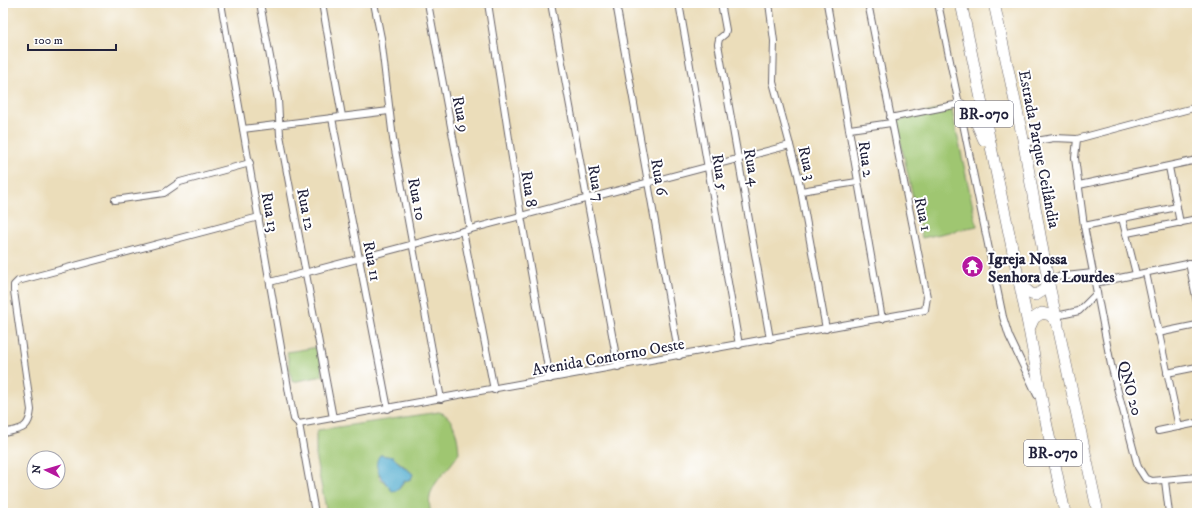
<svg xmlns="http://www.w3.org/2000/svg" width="1200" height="516" font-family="'IM FELL DW Pica',serif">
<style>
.green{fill:#9fc671;stroke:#607456;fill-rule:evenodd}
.water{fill:#50abce;stroke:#396684}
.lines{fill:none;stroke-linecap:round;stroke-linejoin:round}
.minor-casing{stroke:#686367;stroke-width:8}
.motorway-casing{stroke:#686367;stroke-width:12}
.minor{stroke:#fff;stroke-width:6}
.motorway{stroke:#fff;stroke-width:11}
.labels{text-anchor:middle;stroke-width:4;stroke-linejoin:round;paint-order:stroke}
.shield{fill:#fff;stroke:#646476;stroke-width:1}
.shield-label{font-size:15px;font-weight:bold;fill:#22223b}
.street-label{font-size:16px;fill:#22223b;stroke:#fff}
.poi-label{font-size:16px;font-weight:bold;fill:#22223b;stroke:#fff;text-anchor:start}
</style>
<rect width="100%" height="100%" fill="#fff"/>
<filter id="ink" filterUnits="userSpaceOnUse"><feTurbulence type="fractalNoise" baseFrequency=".025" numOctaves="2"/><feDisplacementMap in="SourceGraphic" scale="8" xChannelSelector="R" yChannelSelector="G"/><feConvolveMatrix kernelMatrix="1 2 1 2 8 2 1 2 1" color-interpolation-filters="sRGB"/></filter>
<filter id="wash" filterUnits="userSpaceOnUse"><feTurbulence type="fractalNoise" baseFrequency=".012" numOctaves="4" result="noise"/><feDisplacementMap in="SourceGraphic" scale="16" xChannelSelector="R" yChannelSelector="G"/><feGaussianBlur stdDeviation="0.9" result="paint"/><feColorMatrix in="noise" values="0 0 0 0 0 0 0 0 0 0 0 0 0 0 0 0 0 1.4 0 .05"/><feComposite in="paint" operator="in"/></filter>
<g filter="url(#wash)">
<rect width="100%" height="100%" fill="#ebddba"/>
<!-- green -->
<g class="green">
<polygon points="951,106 977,226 922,238 896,121"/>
<polygon points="318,347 323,376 292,382 287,352"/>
<path d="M439,412C455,416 458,439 459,453C447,474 423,486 431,513H327L316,460V434L318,430ZM380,455C393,455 404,466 413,474L411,479L404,481L400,488H390L379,477Z"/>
</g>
<!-- water -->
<path class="water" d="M380,455L393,457C399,464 406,468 413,474L411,479L404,481L398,490L392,491C385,481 370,468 380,455Z"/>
</g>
<g filter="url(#ink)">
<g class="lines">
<defs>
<g id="minor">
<polyline points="221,3 290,399 294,419 299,424"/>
<polyline points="260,3 278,100 280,135 333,418"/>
<polyline points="322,3 342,116"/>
<polyline points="374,3 381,38 393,139 441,399"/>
<polyline points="428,3 470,229"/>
<polyline points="488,3 521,216 550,379"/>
<polyline points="551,3 618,367"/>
<polyline points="616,3 679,356"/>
<polyline points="679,3 739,345"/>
<polyline points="721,3 726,30 725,34 719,39 718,44 770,339"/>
<polyline points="769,3 774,41 773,82 798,175 826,329"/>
<polyline points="827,3 882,319"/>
<polyline points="938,3 1003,317 1009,336 1037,395"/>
<polyline points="332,118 388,409"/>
<polyline points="890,118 959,104"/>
<polyline points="243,129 389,111"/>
<polyline points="850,129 891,123"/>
<polyline points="1077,139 1075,158 1084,226 1097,293 1111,365 1138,467 1145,478 1152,481 1197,477"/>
<polyline points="1024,143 1054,138 1077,139 1197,107"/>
<polyline points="1169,167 1180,223"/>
<polyline points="1079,185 1197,160"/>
<polyline points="801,191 857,182"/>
<polyline points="115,200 164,193 180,182 250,163"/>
<polyline points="1122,218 1136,274"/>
<polyline points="1084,226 1177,207"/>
<polyline points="463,231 494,390"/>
<polyline points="1127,233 1197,219"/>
<polyline points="1189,263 1197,302"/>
<polyline points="1146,273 1179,427"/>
<polyline points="1047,278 1093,273"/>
<polyline points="270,282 790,145"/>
<polyline points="1095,283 1197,262"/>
<polyline points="1056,316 1079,311 1097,293"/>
<polyline points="1158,333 1197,325"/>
<polyline points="1167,373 1197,367"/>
<polyline points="299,424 925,310 927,297 868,3"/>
<polyline points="299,424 315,513"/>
<polyline points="1158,431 1197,423"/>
<path d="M3,433C21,429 29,430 31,410L14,291V285L18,281L259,217"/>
<polyline points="1165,481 1169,513"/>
</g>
<g id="motorway">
<polyline points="961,3 1029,329 1043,407 1065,513"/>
<polyline points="994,3 1023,139 1048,280 1098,513"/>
<polyline points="959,104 972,113 984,140"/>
<polyline points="1020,284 1031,294 1036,295 1044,290 1048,280"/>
<polyline points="1029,329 1034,318 1042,313 1050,315 1058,323"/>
</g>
</defs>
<!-- minor casing -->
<use href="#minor" class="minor-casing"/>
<!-- motorway casing -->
<use href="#motorway" class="motorway-casing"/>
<!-- minor -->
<use href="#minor" class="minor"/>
<!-- motorway -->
<use href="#motorway" class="motorway"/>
</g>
</g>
<!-- icons -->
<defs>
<symbol id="temple-disc" viewBox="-11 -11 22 22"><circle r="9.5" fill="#b5179e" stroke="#fff"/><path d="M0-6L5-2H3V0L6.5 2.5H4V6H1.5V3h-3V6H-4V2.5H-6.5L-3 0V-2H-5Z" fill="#fff"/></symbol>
</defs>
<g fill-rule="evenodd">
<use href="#temple-disc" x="960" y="254" width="25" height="25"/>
</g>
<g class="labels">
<!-- shield labels -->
<g class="shield">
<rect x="955" y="101" width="58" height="26" rx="3"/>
<rect x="1024" y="440" width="58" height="26" rx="3"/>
</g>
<g class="shield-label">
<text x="984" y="119">BR-070</text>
<text x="1053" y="458">BR-070</text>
</g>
<!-- street labels -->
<g class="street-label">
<text transform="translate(462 114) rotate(79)" y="6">Rua 9</text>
<text transform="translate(1040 149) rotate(79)" y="6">Estrada Parque Ceilândia</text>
<text transform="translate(867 159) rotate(82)" y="6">Rua 2</text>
<text transform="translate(808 163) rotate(77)" y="6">Rua 3</text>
<text transform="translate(753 167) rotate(80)" y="6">Rua 4</text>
<text transform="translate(721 172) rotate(80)" y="6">Rua 5</text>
<text transform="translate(660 177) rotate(80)" y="6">Rua 6</text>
<text transform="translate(597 183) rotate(80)" y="6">Rua 7</text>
<text transform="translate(530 189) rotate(81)" y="6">Rua 8</text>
<text transform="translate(418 199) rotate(79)" y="6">Rua 10</text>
<text transform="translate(307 209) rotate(79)" y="6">Rua 12</text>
<text transform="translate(271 212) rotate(80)" y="6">Rua 13</text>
<text transform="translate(924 214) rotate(78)" y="6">Rua 1</text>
<text transform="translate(373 261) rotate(79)" y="6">Rua 11</text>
<text transform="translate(608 356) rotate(-10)" y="6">Avenida Contorno Oeste</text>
<text transform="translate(1131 388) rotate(75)" y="6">QNO 20</text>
</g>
<!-- poi labels -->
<g class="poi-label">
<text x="988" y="264">Igreja Nossa<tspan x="988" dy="18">Senhora de Lourdes</tspan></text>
</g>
</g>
<!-- margin -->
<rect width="1200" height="516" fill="none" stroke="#fff" stroke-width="16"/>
<!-- north arrow -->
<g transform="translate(46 470) rotate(275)"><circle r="19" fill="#ffffff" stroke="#a7a7b1"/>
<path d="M0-3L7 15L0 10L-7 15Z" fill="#b5179e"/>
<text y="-6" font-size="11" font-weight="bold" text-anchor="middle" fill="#22223b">N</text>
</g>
<!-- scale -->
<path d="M28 44v6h88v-6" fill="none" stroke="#22223b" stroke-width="2"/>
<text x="34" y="44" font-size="12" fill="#22223b" stroke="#ffffff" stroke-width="3" paint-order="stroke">100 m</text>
</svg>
